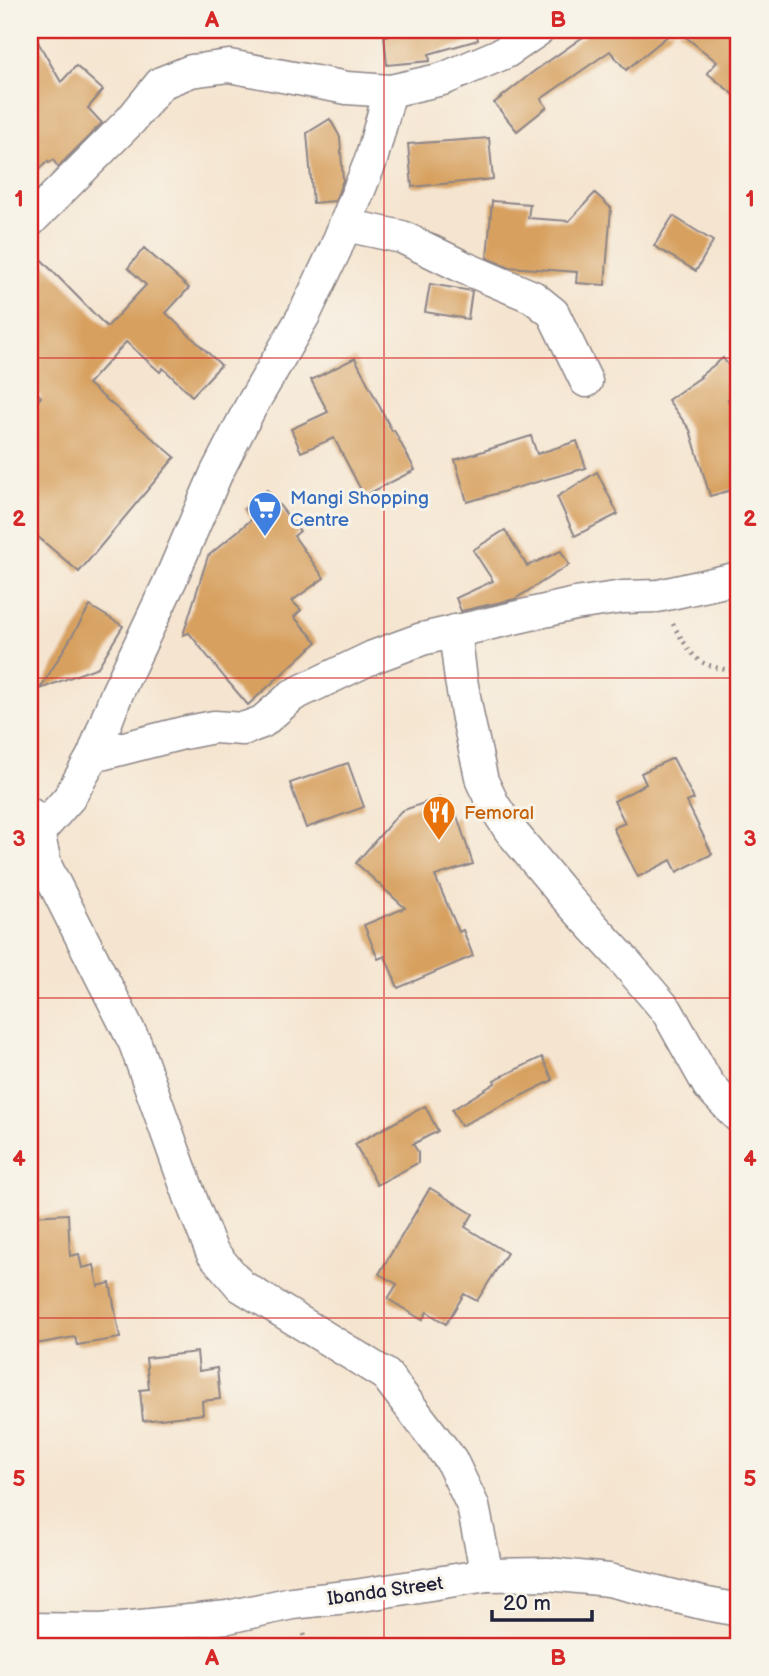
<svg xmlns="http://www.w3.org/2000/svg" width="769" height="1676" font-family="'Balsamiq Sans',sans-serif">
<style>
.building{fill:#d7a05e}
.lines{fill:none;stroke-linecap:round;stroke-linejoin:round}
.minor-casing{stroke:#8c8486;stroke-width:35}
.path{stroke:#8c8486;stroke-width:4.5;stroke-dasharray:2 5;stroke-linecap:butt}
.minor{stroke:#fff;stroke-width:32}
.grid{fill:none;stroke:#d62828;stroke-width:2;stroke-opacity:0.55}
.labels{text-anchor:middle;stroke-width:6;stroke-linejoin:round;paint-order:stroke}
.shop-label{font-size:19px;fill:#366cbe;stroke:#f7f3e8;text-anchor:start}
.food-label{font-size:19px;fill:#c56008;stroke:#f7f3e8;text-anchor:start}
.street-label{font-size:19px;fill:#22223b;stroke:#f7f3e8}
.neatline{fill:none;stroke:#d62828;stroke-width:2.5}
.grid-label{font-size:23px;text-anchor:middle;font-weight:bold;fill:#d62828}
</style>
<rect width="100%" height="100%" fill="#f7f3e8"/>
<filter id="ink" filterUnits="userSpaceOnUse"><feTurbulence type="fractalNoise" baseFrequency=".0143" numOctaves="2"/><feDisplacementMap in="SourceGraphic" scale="14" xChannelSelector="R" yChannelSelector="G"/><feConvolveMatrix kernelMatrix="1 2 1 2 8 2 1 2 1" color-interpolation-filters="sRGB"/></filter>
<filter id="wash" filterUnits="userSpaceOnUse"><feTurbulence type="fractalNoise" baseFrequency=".00686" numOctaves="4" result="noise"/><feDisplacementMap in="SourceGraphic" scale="28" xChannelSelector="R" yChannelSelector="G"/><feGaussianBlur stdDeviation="1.57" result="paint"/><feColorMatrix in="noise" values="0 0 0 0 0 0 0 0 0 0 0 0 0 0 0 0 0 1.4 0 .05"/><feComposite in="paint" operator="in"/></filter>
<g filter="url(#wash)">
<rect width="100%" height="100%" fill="#f5e5d0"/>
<g id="blocks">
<!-- building -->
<g class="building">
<polygon points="30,30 31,30 61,82 76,66 103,90 88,108 102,123 58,167 53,160 49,163 48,161 30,178"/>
<polygon points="440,30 476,30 478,40 429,54 430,61 387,65 384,36"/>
<polygon points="593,30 675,30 626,70 610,51 541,99 547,107 517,131 494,103 533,72"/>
<polygon points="677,30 739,30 739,99 707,73 717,62"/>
<polygon points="330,119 340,137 343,180 335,201 313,203 307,133"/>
<polygon points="489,138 493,179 412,187 408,144"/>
<polygon points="595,193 611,208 605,285 576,283 577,272 509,267 487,258 492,201 530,204 528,218 569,221"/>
<polygon points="673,216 713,241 696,271 654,246"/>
<polygon points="30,248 107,327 146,285 128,268 144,248 189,288 166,313 221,365 192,396 163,368 160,372 126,342 88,384 175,457 79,572 30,530 30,409 41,397 30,386"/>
<polygon points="430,284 472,291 468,319 425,312"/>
<polygon points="355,358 392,431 394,430 415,470 364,496 334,438 301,452 291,429 328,412 311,380"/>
<polygon points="723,358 739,380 739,390 728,399 739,436 739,488 710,496 690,430 668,400 701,377 700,376"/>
<polygon points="531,436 537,454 577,441 586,468 467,502 455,460"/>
<polygon points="597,472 618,514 575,536 557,497"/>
<polygon points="267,490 300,531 294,536 324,578 292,601 301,610 294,617 317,642 248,705 225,678 189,633 183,635 208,556 252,519 244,509"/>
<polygon points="505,530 527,566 561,551 569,565 515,599 461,611 456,598 493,581 473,550"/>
<polygon points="90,606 123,626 98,667 40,689"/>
<polygon points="673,758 694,799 687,802 712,854 677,872 671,860 638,877 613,828 625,823 614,801 646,784 641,773"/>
<polygon points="348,763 364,807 306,828 290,783"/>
<polygon points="441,797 448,820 457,816 473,864 435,876 459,932 463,930 473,956 398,988 385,956 378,959 364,925 405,908 356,863 401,811"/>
<polygon points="542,1057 553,1080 461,1126 452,1110 495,1083 494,1080"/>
<polygon points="425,1106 438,1131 413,1144 418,1152 418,1163 377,1185 355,1144"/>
<polygon points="430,1188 473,1214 465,1227 507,1253 477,1301 464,1294 446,1324 427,1312 422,1320 388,1299 397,1284 379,1274"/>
<polygon points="68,1214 70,1256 79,1254 82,1268 94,1265 98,1286 110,1283 120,1338 77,1345 75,1337 30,1345 30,1216"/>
<polygon points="197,1352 199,1371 217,1368 220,1399 202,1401 203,1414 143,1421 140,1390 149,1389 146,1358"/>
</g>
</g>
</g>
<g filter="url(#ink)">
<use href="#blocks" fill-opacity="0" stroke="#8c8486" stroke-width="2"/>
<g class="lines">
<defs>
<g id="minor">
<polyline points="30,221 131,120 161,83 191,71 229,66 347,88 390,91 443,79 506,52 538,30"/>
<polyline points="345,225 402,237 465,268 533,297 553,313 586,381"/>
<polyline points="455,631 461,680 468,718 482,781 493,804 510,830 564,895 621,957 667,1011 709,1086 739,1117"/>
<polyline points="93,756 183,733 214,727 243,729 262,722 293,695 373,657 422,639 575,604 623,597 658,596 739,578"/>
<polyline points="30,814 38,833 46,867 135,1043 193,1205 212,1252 241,1286 386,1375 451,1460 473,1506 487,1575"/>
<polyline points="38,833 69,798 93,756 117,693 170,581 216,474 250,408 304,315 335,250 371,160 390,91"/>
<polyline points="30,1629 102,1630 228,1617 292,1603 355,1596 487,1575 548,1574 609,1580 702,1603 739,1610"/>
</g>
</defs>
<!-- minor casing -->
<use href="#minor" class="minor-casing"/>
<!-- path -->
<g class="path">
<path d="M673,624C679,635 691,655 700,661C712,668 727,670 739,671"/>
<polyline points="304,1634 308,1646"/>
</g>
<!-- minor -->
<use href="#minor" class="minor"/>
</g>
</g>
<!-- grid -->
<path class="grid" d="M384,30V1646M30,358H739M30,678H739M30,998H739M30,1318H739"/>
<!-- icons -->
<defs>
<symbol id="supermarket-pin" viewBox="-11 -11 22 30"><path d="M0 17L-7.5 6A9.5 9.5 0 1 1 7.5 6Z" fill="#3f7fe0" stroke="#f7f3e8"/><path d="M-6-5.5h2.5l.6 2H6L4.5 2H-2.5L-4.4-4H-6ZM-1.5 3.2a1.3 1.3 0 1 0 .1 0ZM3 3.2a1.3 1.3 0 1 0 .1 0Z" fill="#fff"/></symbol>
<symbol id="restaurant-pin" viewBox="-11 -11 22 30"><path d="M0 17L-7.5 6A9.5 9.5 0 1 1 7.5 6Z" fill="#e8710a" stroke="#f7f3e8"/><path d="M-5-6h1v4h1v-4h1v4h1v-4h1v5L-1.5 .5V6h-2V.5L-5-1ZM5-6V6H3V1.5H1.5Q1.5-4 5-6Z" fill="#fff"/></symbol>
</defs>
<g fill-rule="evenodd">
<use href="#supermarket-pin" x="246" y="489" width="38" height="52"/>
<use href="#restaurant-pin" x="420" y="793" width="38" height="52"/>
</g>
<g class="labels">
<!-- shop labels -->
<g class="shop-label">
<text x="290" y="504">Mangi Shopping<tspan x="290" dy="22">Centre</tspan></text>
</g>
<!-- food labels -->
<g class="food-label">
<text x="464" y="819">Femoral</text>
</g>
<!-- street labels -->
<g class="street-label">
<text transform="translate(385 1590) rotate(-8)" y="7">Ibanda Street</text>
</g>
</g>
<!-- margin -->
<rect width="769" height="1676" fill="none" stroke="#f7f3e8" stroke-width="77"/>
<!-- scale -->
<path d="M492 1610v10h100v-10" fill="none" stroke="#22223b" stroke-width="3.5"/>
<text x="503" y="1610" font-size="21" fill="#22223b" stroke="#f7f3e8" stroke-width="5" paint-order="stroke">20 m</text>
<rect x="38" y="38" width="692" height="1600" class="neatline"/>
<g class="grid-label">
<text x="212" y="27">A</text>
<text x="558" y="27">B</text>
<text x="19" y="206">1</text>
<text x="750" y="206">1</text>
<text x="19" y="526">2</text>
<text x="750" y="526">2</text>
<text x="19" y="846">3</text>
<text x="750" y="846">3</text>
<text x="19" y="1166">4</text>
<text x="750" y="1166">4</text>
<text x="19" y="1486">5</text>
<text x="750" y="1486">5</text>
<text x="212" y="1665">A</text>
<text x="558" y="1665">B</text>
</g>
</svg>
